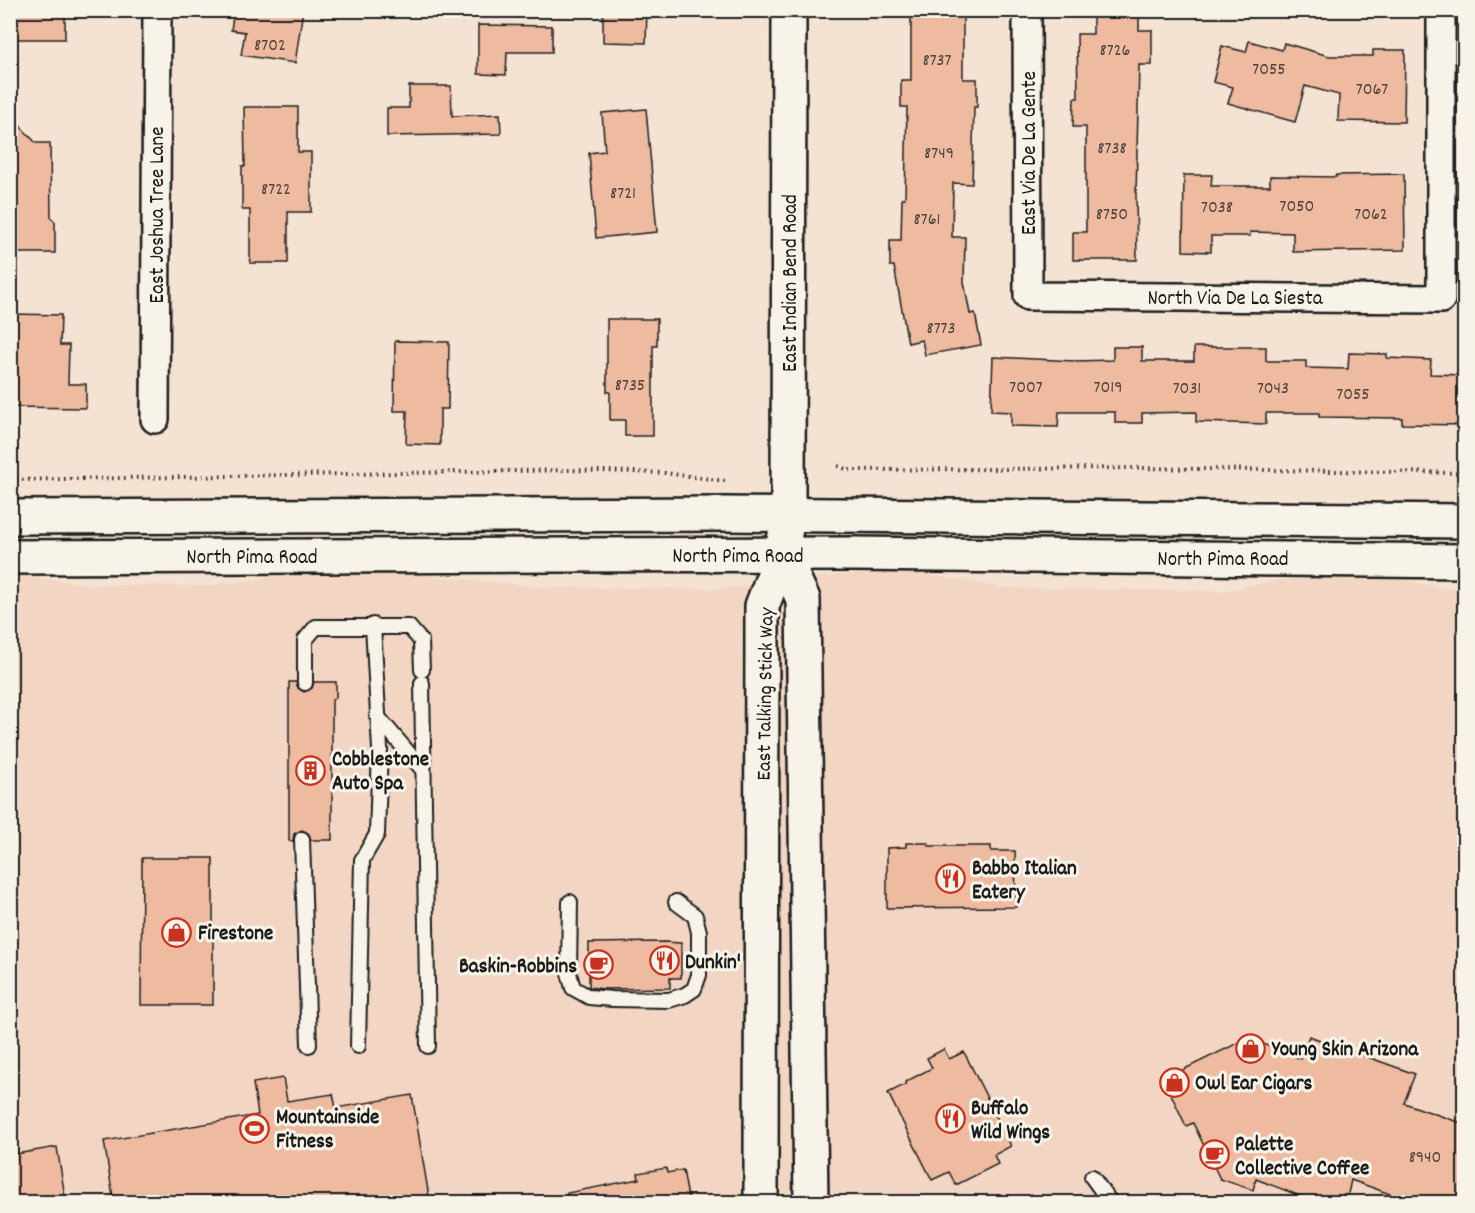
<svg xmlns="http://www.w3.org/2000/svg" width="1475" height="1213" font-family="Dekko,sans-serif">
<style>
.built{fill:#f2d6c3}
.building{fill:#eebba0;stroke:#1c1c1c;stroke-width:1.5}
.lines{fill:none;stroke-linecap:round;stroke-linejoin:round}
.lane-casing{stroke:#1c1c1c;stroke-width:18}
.street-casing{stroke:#1c1c1c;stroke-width:32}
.secondary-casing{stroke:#1c1c1c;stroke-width:38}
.path{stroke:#1c1c1c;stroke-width:4;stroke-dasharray:1.5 4.5;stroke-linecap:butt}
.lane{stroke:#f7f3e8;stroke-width:14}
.street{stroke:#f7f3e8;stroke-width:27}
.secondary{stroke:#f7f3e8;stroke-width:33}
.labels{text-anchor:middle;stroke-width:6;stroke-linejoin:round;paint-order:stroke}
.number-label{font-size:18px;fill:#50443d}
.street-label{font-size:21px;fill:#1c1c1c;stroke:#f7f3e8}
.poi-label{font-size:21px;font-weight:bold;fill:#1c1c1c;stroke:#f7f3e8;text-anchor:start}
</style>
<rect width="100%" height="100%" fill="#f4e2d2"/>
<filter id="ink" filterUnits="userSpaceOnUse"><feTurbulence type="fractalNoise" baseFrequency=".0167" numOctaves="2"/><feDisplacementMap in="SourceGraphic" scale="12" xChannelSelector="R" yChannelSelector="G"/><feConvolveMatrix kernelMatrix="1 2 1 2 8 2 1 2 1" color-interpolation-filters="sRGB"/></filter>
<g filter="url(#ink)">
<!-- built -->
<polygon class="built" points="908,571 1004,588 1224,591 1311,574 1384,576 1447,589 1464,589 1464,1202 11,1202 10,574 92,585 208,586 295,573 407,573 538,587 718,589 865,572"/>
<!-- building -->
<g class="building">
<rect x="17" y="10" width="48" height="29"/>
<polygon points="234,10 303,10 295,63 241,55 245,32 231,30"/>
<polygon points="603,10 647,10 646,43 603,42"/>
<polygon points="911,10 963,10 963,79 977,79 977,107 974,107 972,184 953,183 952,237 965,237 964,282 970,314 975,313 981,345 925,355 922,340 908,343 894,266 890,266 890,240 901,240 902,198 905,198 907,107 901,107 901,80 911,80"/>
<polygon points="1093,13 1139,13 1139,30 1152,30 1152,65 1139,65 1136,194 1137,260 1073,260 1073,232 1086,232 1086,127 1073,127 1074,98 1078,98 1077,34 1093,34"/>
<polygon points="478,25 552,26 552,52 507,52 506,75 478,74"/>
<polygon points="1249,41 1282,50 1284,43 1329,56 1373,56 1373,50 1405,50 1404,122 1338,121 1339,95 1305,86 1295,122 1228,103 1233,87 1213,82 1222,46 1246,52"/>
<polygon points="409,86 451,86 452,116 500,114 501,134 387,136 387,108 409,108"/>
<polygon points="244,107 298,107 298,152 311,152 311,212 288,212 288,263 250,263 250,210 242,210 242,166 245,166"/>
<polygon points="646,109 657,232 596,238 589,153 605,151 602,113"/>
<polygon points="10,115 36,143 50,143 51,217 55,222 55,253 10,253"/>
<polygon points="1404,174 1405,250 1293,252 1293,233 1250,232 1250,236 1211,236 1211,252 1183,251 1184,175 1212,175 1211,186 1270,186 1270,176 1336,177 1336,175"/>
<polygon points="13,314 61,315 60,345 69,345 68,384 86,384 86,408 11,407"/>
<polygon points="607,319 657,319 657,346 653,346 653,436 625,436 625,420 610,420 610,392 607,392"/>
<polygon points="395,341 449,342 448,409 440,409 440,445 406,444 407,411 394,411"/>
<polygon points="1113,347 1142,347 1142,361 1194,361 1194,347 1266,347 1266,361 1306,361 1306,368 1348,369 1349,353 1387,354 1387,358 1431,360 1430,374 1464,375 1464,425 1402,424 1402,418 1319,417 1319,413 1266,413 1266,424 1196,422 1196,412 1142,413 1142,423 1115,423 1115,412 1059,412 1058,427 1011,426 1011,412 991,411 993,357 1075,361 1113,360"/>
<polygon points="289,682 296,682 298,688 304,692 312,688 314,682 336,682 336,697 332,700 332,840 311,840 309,834 302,830 294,834 293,841 289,841"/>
<polygon points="906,843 928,843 928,846 991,846 991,851 1015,851 1016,907 887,908 887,848 906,847"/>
<polygon points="142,858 213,858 213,1005 141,1005"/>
<polygon points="664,942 681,943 681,978 670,978 670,988 603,989 589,987 589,943"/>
<polygon points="1309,1036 1415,1074 1404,1103 1464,1124 1464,1203 1415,1203 1351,1180 1346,1203 1309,1203 1308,1199 1256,1179 1253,1190 1220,1179 1193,1123 1186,1126 1164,1079 1248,1038 1301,1059"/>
<polygon points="944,1049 949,1059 964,1052 1011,1146 994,1155 998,1164 956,1185 949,1172 932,1180 888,1093 906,1084 905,1082 932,1068 927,1058"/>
<polygon points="283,1078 287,1101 333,1094 336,1108 412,1095 430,1203 114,1203 104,1141 258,1115 253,1083"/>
<polygon points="57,1147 66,1203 10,1203 10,1155"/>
<polygon points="666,1168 667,1173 683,1170 689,1203 568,1203 567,1193 639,1179 638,1173"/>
</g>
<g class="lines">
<defs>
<g id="lane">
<polyline points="305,683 305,640 316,627 409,627 421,641 422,670"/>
<polyline points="422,683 428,1046"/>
<polyline points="377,716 423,770"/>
<polyline points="302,839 309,1045"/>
<polyline points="570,902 569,973 573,988 589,997 612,999 669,1000 685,995 694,989 699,975 699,932 695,916 676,902"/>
<polyline points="358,1046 362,860 377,834 380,749 373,625"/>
<polyline points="1092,1177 1110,1202"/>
</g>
<g id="street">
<polyline points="1027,10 1028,296 1441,299 1441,10"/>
<polyline points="155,419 157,10"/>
</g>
<g id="secondary">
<polyline points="10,517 726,514 1464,521"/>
<polyline points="782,554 803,599 811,1202"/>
<polyline points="10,557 854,554 1464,561"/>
<polyline points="761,1202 762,606 782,554 788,515 789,10"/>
</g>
</defs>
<!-- lane casing -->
<use href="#lane" class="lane-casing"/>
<!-- street casing -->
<use href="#street" class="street-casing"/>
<!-- secondary casing -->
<use href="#secondary" class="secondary-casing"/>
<!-- path -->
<g class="path">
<polyline points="838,466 848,470 1139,468 1464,473"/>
<polyline points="10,480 570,470 665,473 725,481"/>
</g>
<!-- lane -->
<use href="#lane" class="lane"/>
<!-- street -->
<use href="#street" class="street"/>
<!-- secondary -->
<use href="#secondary" class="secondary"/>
</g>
</g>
<!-- icons -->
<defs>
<symbol id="building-ring" viewBox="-11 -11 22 22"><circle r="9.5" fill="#f7f3e8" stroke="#c8321e" stroke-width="1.5"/><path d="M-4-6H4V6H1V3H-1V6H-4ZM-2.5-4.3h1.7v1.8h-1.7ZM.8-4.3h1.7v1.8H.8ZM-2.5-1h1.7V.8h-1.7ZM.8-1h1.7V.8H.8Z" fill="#c8321e"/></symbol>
<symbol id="restaurant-ring" viewBox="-11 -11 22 22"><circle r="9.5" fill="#f7f3e8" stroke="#c8321e" stroke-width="1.5"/><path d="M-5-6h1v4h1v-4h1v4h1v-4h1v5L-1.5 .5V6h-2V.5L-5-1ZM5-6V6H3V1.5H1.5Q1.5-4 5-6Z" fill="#c8321e"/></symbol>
<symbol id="shop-ring" viewBox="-11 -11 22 22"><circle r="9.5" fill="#f7f3e8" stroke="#c8321e" stroke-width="1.5"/><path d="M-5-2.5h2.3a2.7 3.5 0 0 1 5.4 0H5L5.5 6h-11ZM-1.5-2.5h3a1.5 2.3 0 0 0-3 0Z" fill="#c8321e"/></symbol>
<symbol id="cafe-ring" viewBox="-11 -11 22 22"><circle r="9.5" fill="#f7f3e8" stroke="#c8321e" stroke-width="1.5"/><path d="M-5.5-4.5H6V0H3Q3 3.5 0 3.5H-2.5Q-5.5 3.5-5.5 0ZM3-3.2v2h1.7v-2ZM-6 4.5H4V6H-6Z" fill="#c8321e"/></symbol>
<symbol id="stadium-ring" viewBox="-11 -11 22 22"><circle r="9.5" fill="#f7f3e8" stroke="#c8321e" stroke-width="1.5"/><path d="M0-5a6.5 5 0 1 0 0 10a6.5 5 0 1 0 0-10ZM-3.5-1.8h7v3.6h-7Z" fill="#c8321e"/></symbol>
</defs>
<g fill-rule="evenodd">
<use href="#building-ring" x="294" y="754" width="33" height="33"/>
<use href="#restaurant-ring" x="934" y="862" width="33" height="33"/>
<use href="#shop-ring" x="160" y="916" width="33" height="33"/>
<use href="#restaurant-ring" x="648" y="944" width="33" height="33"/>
<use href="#cafe-ring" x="582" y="948" width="33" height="33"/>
<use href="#shop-ring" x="1234" y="1032" width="33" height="33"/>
<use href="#shop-ring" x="1158" y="1066" width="33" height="33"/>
<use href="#restaurant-ring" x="934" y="1102" width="33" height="33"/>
<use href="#stadium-ring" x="238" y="1112" width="33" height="33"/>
<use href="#cafe-ring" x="1198" y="1138" width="33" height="33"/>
</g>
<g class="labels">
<!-- number labels -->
<g class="number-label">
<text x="270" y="50">8702</text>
<text x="1115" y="55">8726</text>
<text x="937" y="65">8737</text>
<text x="1269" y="74">7055</text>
<text x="1372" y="94">7067</text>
<text x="1112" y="153">8738</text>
<text x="939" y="158">8749</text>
<text x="276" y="194">8722</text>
<text x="623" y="198">8721</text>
<text x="1297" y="211">7050</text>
<text x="1217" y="212">7038</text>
<text x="1112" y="219">8750</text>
<text x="1371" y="219">7062</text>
<text x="927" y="224">8761</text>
<text x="941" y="333">8773</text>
<text x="630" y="390">8735</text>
<text x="1026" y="392">7007</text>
<text x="1108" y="392">7019</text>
<text x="1187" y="393">7031</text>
<text x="1273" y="393">7043</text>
<text x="1353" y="399">7055</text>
<text x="1425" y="1162">8940</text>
</g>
<!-- street labels -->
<g class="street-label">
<text transform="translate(1028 153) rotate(-90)" y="7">East Via De La Gente</text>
<text transform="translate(156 215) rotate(-90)" y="7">East Joshua Tree Lane</text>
<text transform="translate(789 283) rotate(-90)" y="7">East Indian Bend Road</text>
<text x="1235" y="304">North Via De La Siesta</text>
<text x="738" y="562">North Pima Road</text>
<text x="252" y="563">North Pima Road</text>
<text x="1223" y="565">North Pima Road</text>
<text transform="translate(764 694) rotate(-89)" y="7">East Talking Stick Way</text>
</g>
<!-- poi labels -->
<g class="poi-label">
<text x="332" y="765">Cobblestone<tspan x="332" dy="24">Auto Spa</tspan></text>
<text x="972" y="874">Babbo Italian<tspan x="972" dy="24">Eatery</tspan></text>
<text x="198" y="939">Firestone</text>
<text x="685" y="968">Dunkin'</text>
<text x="577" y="972" text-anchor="end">Baskin-Robbins</text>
<text x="1272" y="1055">Young Skin Arizona</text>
<text x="1195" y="1089">Owl Ear Cigars</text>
<text x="971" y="1114">Buffalo<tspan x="971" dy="24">Wild Wings</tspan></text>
<text x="276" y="1123">Mountainside<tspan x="276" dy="24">Fitness</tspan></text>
<text x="1235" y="1150">Palette<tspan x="1235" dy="24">Collective Coffee</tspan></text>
</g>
</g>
<!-- margin -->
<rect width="1475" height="1213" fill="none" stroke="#f7f3e8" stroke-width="36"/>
<rect x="18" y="18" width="1439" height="1177" fill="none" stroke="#1c1c1c" stroke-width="2" filter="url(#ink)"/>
</svg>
